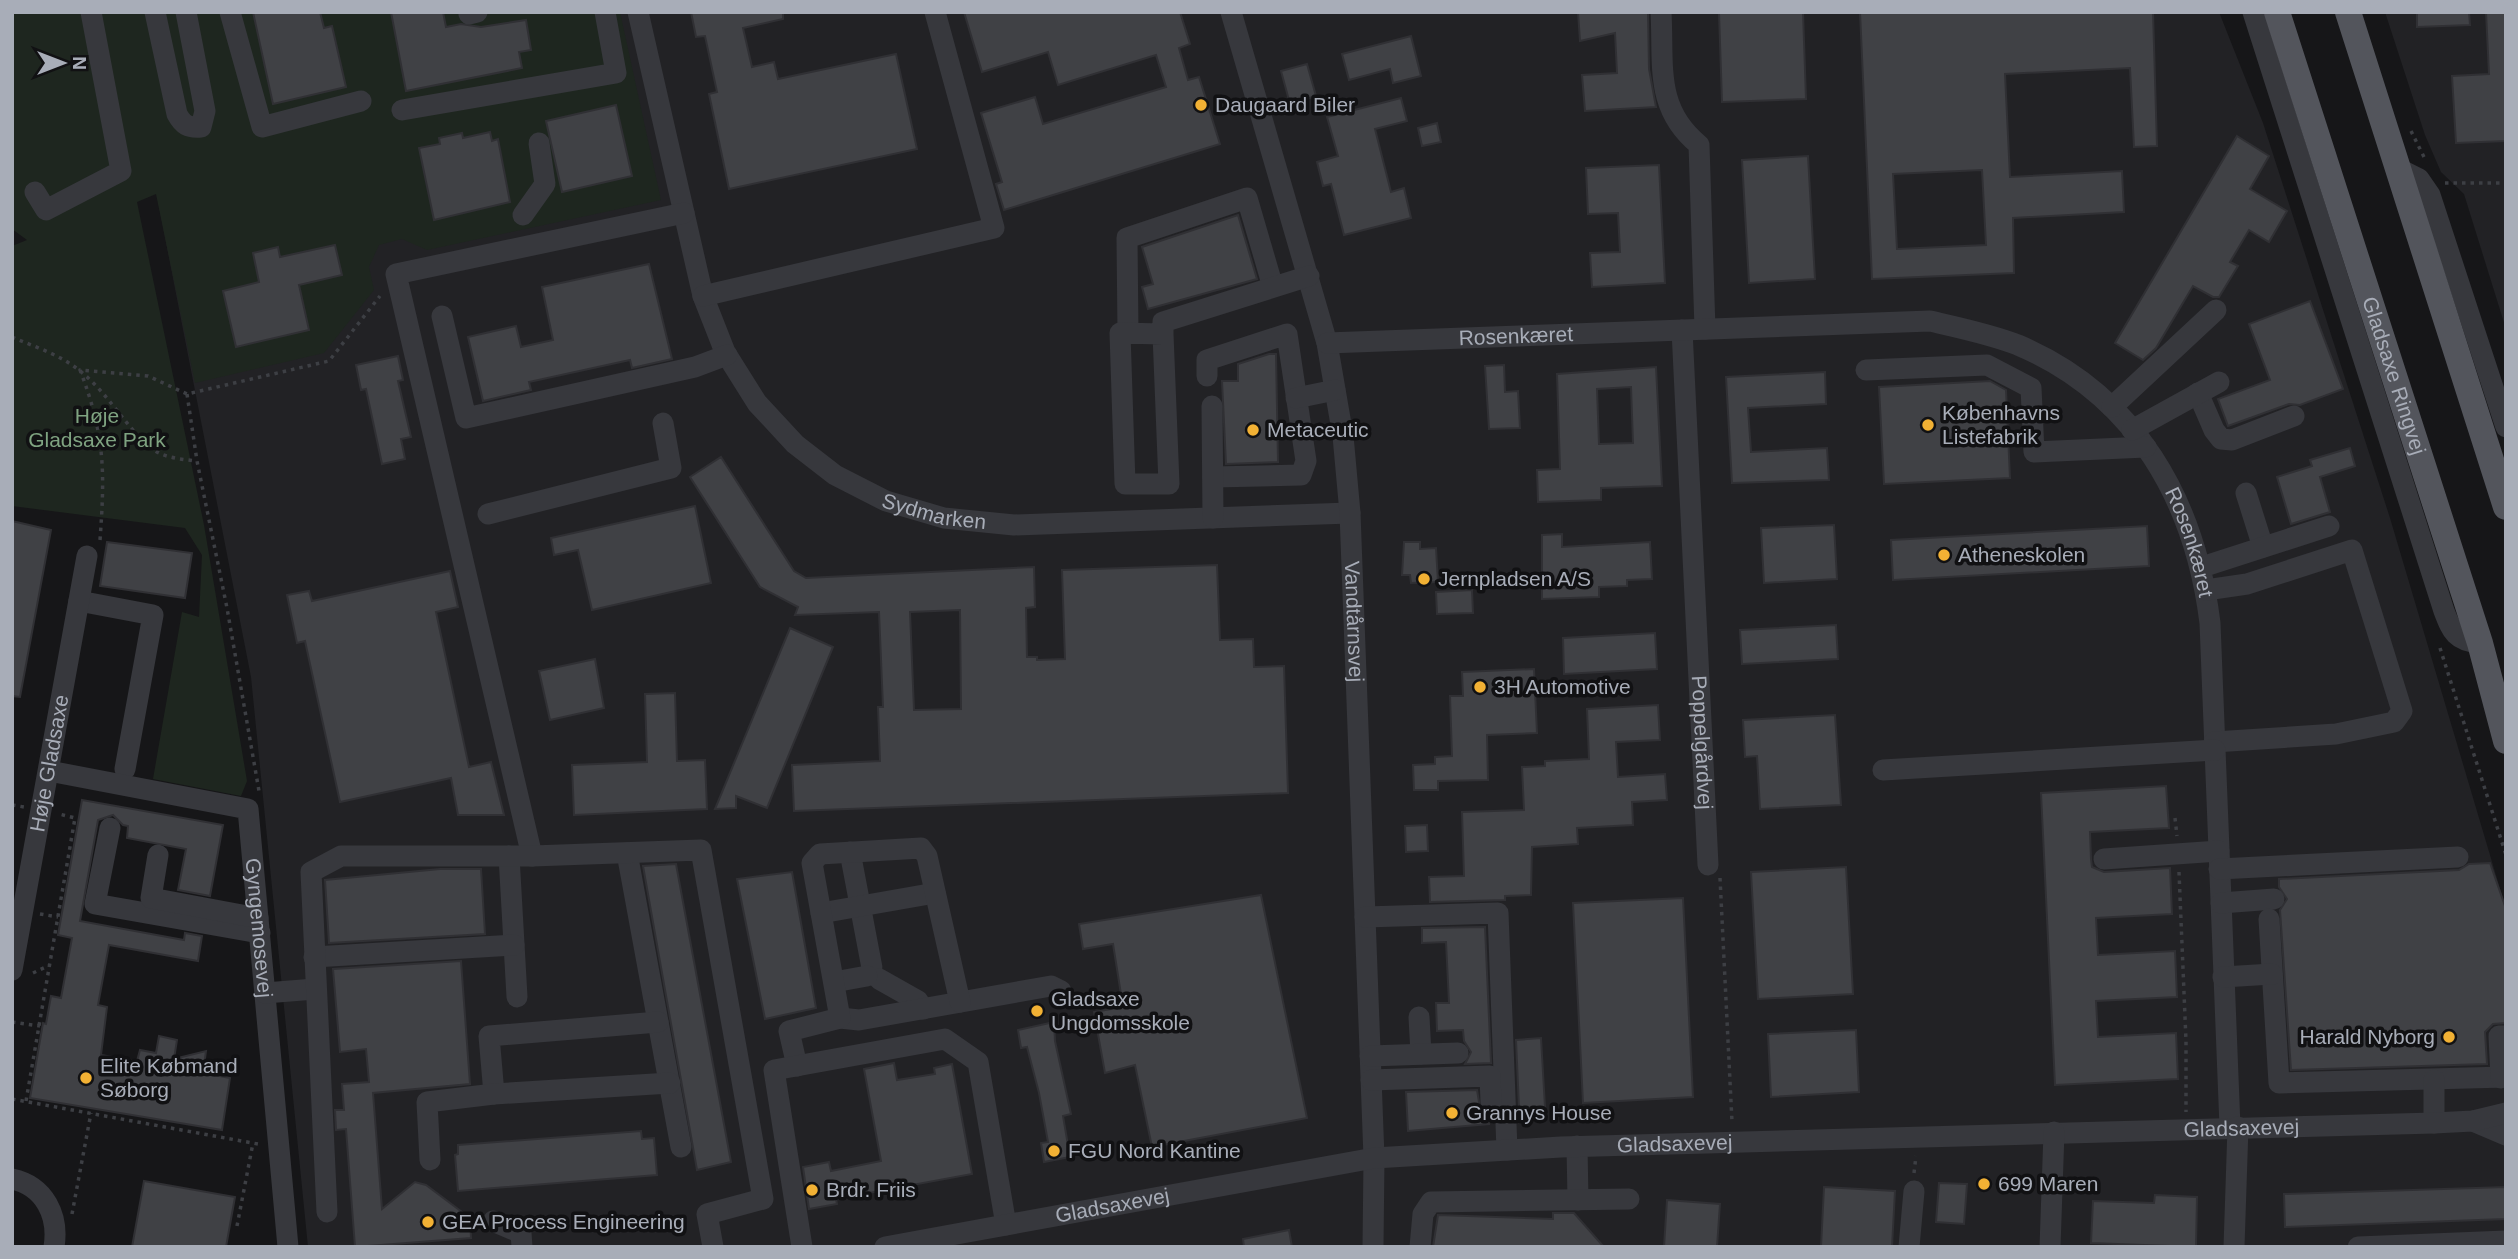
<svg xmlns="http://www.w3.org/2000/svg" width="2518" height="1259" font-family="Helvetica,sans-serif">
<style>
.built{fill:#222225}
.green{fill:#1e261f}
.building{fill:#404145;stroke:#303034;stroke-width:2;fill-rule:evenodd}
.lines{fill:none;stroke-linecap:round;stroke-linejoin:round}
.path{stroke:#3d3f44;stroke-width:3.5;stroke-dasharray:3.5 5;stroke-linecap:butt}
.minor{stroke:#37383d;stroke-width:21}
.major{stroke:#53555c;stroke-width:26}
.poi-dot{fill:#f2b134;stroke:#111113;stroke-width:2.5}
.labels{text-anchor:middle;stroke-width:7;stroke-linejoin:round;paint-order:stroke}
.poi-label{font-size:21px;fill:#a8adb8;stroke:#111113;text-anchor:start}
.street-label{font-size:21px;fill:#a8adb8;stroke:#111113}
.park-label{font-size:21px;fill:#7fa381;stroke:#111113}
</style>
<rect width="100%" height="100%" fill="#161618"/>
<!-- built -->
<g class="built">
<polygon points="121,12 2219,12 2263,123 2390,518 2506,909 2506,1247 308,1247 251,677"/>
<polygon points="2385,12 2506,12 2506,329 2464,194 2441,172 2425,135"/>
</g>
<!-- green -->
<polygon class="green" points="12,12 620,12 661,200 427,250 402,239 379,245 369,267 374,290 324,353 195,383 156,194 137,202 204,525 247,781 241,796 153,779 182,612 199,617 202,555 185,528 12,506 12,246 27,240 12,229"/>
<!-- building -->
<g class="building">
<polygon points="253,12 320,12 324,28 332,26 346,87 273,104"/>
<polygon points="391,12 443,12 446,27 461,24 481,27 526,20 531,50 519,52 522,68 406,91"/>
<polygon points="691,12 783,12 783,19 743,28 752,67 774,62 778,79 896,54 917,149 729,189 709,94 717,92 705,36 696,37"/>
<polygon points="964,12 1180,12 1190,44 1179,48 1188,80 1199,77 1220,144 1004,210 996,184 1002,182 981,113 1035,97 1043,124 1166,87 1156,55 1058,85 1048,52 982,72"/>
<polygon points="1578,12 1648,12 1649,69 1656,107 1585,111 1582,75 1617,73 1615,33 1580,41"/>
<polygon points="1743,12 1803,12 1806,99 1722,102 1719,13"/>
<path d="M1860,12H2153L2157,146L2134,147L2130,68L2005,74L2010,177L2122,171L2124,212L2013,218L2014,273L1872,279ZM1982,170L1986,245L1897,249L1893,174Z"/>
<polygon points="2417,12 2469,12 2470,25 2417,27"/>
<polygon points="2486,12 2506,12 2506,141 2456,143 2452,76 2489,74"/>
<polygon points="1411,36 1421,76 1393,83 1390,69 1349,80 1342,54"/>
<polygon points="1307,64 1316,96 1290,104 1281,71"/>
<polygon points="1401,98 1407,121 1375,129 1391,192 1404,188 1411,218 1344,235 1331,184 1323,186 1317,162 1338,156 1327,117"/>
<polygon points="616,105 632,176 562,192 546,121"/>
<polygon points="1437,123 1441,142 1422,146 1418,128"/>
<polygon points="490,132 492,141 498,139 510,202 434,220 419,148 440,144 439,138 462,133 463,138"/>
<polygon points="2237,136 2269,156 2250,189 2287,211 2269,242 2249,230 2230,262 2238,266 2219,297 2213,297 2193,286 2156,348 2143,360 2115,343"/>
<polygon points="1808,156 1815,279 1749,283 1742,160"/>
<polygon points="1659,165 1665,283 1592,287 1590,253 1620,252 1618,213 1588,214 1586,168"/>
<polygon points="1238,215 1257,279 1148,309 1142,287 1153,284 1142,247"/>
<polygon points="335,245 342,275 299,285 309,330 236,347 223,291 259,282 253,253 278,247 280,257"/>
<polygon points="649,264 672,359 632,368 630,360 529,382 531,390 483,401 468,337 516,326 521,347 553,340 542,287"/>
<polygon points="2310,301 2343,389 2300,405 2289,404 2228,426 2218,399 2270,380 2249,324"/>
<polygon points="1269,354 1276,354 1278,462 1226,464 1222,381 1238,381 1238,364"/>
<polygon points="398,356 403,380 398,381 411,437 401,439 405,459 382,464 366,389 361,390 356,365"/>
<polygon points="1504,365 1505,392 1518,391 1520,428 1489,429 1485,366"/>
<path d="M1656,367L1662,486L1601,488V500L1538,502L1537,470L1560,469L1557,374ZM1631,387L1633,443L1599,444L1597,389Z"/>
<polygon points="1825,372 1826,404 1748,408 1751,452 1827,448 1829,480 1732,483 1726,377"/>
<polygon points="1990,381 2006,390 2010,478 1884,484 1879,387"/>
<polygon points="2350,448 2355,466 2320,477 2330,512 2291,524 2277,477 2312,466 2310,460"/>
<path d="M721,457L794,571L806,578L1034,567L1035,607L1026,608L1027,657H1037V660L1065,659L1062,570L1217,565L1220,640L1253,639L1254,667L1284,666L1288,793L794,811L792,765L880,761L878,707H883L879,612L795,615L798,607L760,587L690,477ZM960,610L961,709L914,710L910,612Z"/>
<polygon points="695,506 711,583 592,610 578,550 554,555 551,538"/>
<polygon points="12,521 51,530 20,697 12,696"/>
<polygon points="1834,525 1837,579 1764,583 1761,528"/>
<polygon points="2147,526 2149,566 1893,580 1891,540"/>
<polygon points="1562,534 1562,547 1650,542 1652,579 1627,580 1627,586 1599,587 1599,597 1542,599 1542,535"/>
<polygon points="107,542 192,553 185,598 100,586"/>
<polygon points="1404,542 1420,542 1420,549 1436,548 1438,582 1411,583 1410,575 1402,575"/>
<polygon points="450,571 458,607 436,612 469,767 491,762 504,815 458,815 451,778 340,802 305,641 297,643 287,595 309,591 312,601"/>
<polygon points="1472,590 1473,613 1437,614 1436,592"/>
<polygon points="1836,625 1838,659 1742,664 1740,630"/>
<polygon points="790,628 833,647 767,808 736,796 736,808 715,809"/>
<polygon points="1655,633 1657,669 1564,674 1563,638"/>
<polygon points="595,659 604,708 550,720 539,671"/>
<polygon points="1534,669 1537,733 1487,735 1488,780 1438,781 1438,790 1414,790 1413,765 1435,764 1435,757 1452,756 1450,696 1463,696 1462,672"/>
<polygon points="675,693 677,761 705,760 707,809 574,815 572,765 647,762 645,694"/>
<polygon points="1658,705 1660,740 1616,742 1618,777 1665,774 1667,800 1632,802 1633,825 1577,828 1578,844 1532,847 1531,895 1505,896 1505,900 1430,902 1429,877 1464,876 1462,812 1524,810 1522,767 1545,766 1545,761 1589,759 1587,709"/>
<polygon points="1835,715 1841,805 1760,809 1757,756 1745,757 1743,720"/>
<polygon points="2166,786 2169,828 2090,832 2091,859 2092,867 2104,872 2170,868 2172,914 2096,918 2098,955 2175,951 2177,997 2096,1001 2098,1037 2176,1033 2178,1079 2055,1085 2041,793"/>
<polygon points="82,800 223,825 210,896 178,890 186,849 127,838 128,826 123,825 113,815 98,820 80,921 184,940 185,933 202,936 198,961 109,945 98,1005 107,1007 101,1055 137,1061 140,1050 156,1053 159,1036 177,1040 174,1059 206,1051 203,1073 230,1078 222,1130 30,1098 43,1023 46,1024 51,996 61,998 72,938 58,935"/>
<polygon points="1427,825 1428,851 1406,852 1405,826"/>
<polygon points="2490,863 2506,909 2506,1023 2493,1024 2485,1032 2487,1064 2291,1070 2280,910 2287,899 2279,887 2279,879 2459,870 2469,864"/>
<polygon points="676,864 731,1162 697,1170 643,866"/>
<polygon points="1846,867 1853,994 1758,999 1751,872"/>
<polygon points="440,869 481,869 485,934 329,943 325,880"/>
<polygon points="792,872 816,1008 765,1019 737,879"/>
<polygon points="1261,895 1307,1118 1152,1147 1135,1065 1105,1073 1094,1012 1123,1007 1113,944 1083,949 1079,924"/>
<polygon points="1683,898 1693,1097 1583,1103 1573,903"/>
<polygon points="1485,927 1491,1063 1465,1064 1471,1052 1464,1041 1463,1030 1437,1031 1436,1003 1449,1003 1446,942 1422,943 1422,928"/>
<polygon points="461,961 470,1084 373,1093 382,1209 415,1182 426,1185 470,1218 471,1238 355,1247 346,1129 336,1130 335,1110 344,1110 342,1084 369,1082 366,1049 340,1052 333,969"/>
<polygon points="1054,1022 1055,1041 1071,1114 1063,1116 1070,1157 1044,1162 1041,1143 1048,1142 1039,1093 1027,1047 1021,1048 1018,1030"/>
<polygon points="1856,1030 1859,1092 1771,1097 1768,1034"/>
<polygon points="1541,1038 1545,1107 1519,1108 1516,1040"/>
<polygon points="894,1063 897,1080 935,1074 934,1068 952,1064 972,1174 836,1199 837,1204 809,1209 803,1167 829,1162 831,1171 881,1161 864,1069"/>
<polygon points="1477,1090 1480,1108 1488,1114 1489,1124 1408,1131 1406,1092"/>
<polygon points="641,1131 642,1139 654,1138 657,1175 458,1191 455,1155 458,1154 458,1145"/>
<polygon points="144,1181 235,1197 226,1247 132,1247"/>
<polygon points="1939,1183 1967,1184 1964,1224 1936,1222"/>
<polygon points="1824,1187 1895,1191 1892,1247 1821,1247"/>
<polygon points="2506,1187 2506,1219 2285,1227 2284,1194"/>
<polygon points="2155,1195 2197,1197 2196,1247 2091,1243 2093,1201 2154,1203"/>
<polygon points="1667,1200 1720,1204 1717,1247 1664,1247"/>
<polygon points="1553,1213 1574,1213 1604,1247 1433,1247 1438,1215 1553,1219"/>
<polygon points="1289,1230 1292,1247 1244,1247 1243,1239"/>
</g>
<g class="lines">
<!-- path -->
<g class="path">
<polyline points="2411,131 2425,159"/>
<polyline points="2445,183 2506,183"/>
<path d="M12,337C35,347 61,355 80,371C108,393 124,425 150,447C162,458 181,459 196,461"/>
<polyline points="187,394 197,461 227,608 259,791 257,794"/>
<path d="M100,540C105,471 105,435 80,370L148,376L187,394L329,361L380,296"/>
<polyline points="2440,648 2506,855"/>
<polyline points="12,805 24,807"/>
<polyline points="2175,818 2177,836"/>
<polyline points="2179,872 2186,1041 2186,1112"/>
<polyline points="1720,878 1732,1122"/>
<polyline points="40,914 58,917"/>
<polyline points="33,973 50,965"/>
<polyline points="12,1022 40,1026"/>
<polyline points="12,1099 258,1144"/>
<polyline points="26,1101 75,818 59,814"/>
<polyline points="1914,1173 1916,1156"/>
<polyline points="72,1214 91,1113"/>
<polyline points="237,1226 253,1143"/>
</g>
<!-- minor -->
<g class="minor">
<path d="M155,12L177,114C183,125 188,128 201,127L205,111L186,12"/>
<polyline points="230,12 262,127 361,101"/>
<path id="s1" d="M638,12L703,296L725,352L757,403L795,444L835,475L886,501L944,518L1014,525L1350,513"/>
<path id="s2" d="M1231,12L1327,343L1343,436L1350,513L1374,1158L1373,1247"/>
<path d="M1661,12C1664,65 1654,108 1699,145L1705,329"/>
<path d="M2253,12L2444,611C2452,632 2456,641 2480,643"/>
<polyline points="469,14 477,12"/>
<polyline points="402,110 616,73 605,12"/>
<polyline points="2397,168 2419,179 2430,195 2506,427"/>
<polyline points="35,192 46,210 121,171 91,12"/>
<polyline points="523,215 545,184 539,143"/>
<polyline points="703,296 994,228 935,12"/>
<polyline points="442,316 466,418 695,367 727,355"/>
<path id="s3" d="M1682,330L1708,865"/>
<polyline points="1128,333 1127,238 1247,198 1273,287"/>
<polyline points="1163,334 1120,333 1125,484 1169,484 1163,334 1163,322 1309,276"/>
<path id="s4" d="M1327,343L1930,321C1960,328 1990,334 2018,345C2136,395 2195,501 2210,623L2230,1127"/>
<polyline points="1866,370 1987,365 2031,388 2034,452 2146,447"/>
<polyline points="1207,376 1207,360 1287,334 1306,461 1301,475 1213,477"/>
<polyline points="2198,393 2214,430 2221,439 2232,440 2294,416"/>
<polyline points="1296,398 1335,390"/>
<polyline points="1212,406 1213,518"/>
<polyline points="2112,407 2216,310"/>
<polyline points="2132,430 2219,382"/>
<polyline points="2246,493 2263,547"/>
<polyline points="488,514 671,468 663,423"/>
<polyline points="2202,567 2329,526"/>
<polyline points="2206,590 2247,584 2352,550 2402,711 2394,722 2336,734 2214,742"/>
<polyline points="79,601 153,615 125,769"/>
<polyline points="1883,770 2215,750"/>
<path id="s5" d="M49,771L248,809L288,1247"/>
<polyline points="110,828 95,904 260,933"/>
<polyline points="850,852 872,968"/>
<polyline points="627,853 681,1147"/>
<polyline points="158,855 151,898 258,918"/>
<polyline points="509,856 517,997"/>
<polyline points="532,856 396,274 684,213"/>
<polyline points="2104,859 2219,851"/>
<polyline points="2219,869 2458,857"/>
<polyline points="2221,903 2274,899"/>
<polyline points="821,913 935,893"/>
<polyline points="1365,917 1498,913 1507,1150"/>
<polyline points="2269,919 2279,1083 2506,1077"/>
<polyline points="314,957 514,945"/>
<path id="s6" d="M12,970L87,556"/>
<polyline points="2223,977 2272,974"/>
<polyline points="879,979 918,1001 923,1009"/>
<polyline points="834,982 867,976"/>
<polyline points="265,993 315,989"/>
<polyline points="1419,1017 1421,1054"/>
<polyline points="840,1018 859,1020 1051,986 1061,991"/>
<polyline points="1370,1056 1458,1053"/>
<polyline points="797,1066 789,1031 840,1018 812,863 820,854 921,848 927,856 960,1002"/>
<polyline points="2501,1078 2499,1036 2506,1036"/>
<polyline points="1371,1080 1490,1076 1491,1102"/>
<polyline points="494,1094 489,1036 658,1022"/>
<polyline points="2473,1121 2506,1135"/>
<polyline points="2434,1123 2434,1080"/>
<polyline points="1577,1146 1578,1200"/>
<polyline points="430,1160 427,1102 494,1094 670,1083"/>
<path d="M12,1179C45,1186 59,1216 54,1247"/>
<polyline points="327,1212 311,872 341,856 532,856 701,850 763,1199 707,1214 713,1247"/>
<polyline points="493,1221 521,1233 522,1247"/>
<polyline points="802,1247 774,1070 945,1039 978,1062 1006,1225"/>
<path id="s7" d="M885,1247L1374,1158L1561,1147L2434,1123L2473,1121L2506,1113"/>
<polyline points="1420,1247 1423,1214 1431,1202 1629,1199"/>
<polyline points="1909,1247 1914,1191"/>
<polyline points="2050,1247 2054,1132"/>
<polyline points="2234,1247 2238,1127"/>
<polyline points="2358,1247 2506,1241"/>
</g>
<!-- major -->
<g class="major">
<path id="s8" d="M2277,12L2480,643L2506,741"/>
<polyline points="2348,12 2506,507"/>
</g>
</g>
<!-- markers -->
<g class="poi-dot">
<circle cx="1201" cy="105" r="7"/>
<circle cx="1928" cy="425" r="7"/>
<circle cx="1253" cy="430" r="7"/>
<circle cx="1944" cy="555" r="7"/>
<circle cx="1424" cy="579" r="7"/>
<circle cx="1480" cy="687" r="7"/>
<circle cx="1037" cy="1011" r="7"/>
<circle cx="2449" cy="1037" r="7"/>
<circle cx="86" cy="1078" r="7"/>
<circle cx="1452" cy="1113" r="7"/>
<circle cx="1054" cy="1151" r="7"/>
<circle cx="1984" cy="1184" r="7"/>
<circle cx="812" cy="1190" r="7"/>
<circle cx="428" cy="1222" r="7"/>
</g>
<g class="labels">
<!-- poi labels -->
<g class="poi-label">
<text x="1215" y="112">Daugaard Biler</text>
<text x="1942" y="420">Københavns<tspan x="1942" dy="24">Listefabrik</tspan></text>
<text x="1267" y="437">Metaceutic</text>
<text x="1958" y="562">Atheneskolen</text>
<text x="1438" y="586">Jernpladsen A/S</text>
<text x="1494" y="694">3H Automotive</text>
<text x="1051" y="1006">Gladsaxe<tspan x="1051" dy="24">Ungdomsskole</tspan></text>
<text x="2435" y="1044" text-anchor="end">Harald Nyborg</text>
<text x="100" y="1073">Elite Købmand<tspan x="100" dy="24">Søborg</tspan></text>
<text x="1466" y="1120">Grannys House</text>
<text x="1068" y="1158">FGU Nord Kantine</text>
<text x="1998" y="1191">699 Maren</text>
<text x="826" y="1197">Brdr. Friis</text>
<text x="442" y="1229">GEA Process Engineering</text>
</g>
<!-- street labels -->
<g class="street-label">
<text dy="7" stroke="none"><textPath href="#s4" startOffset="189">Rosenkæret</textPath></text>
<text dy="7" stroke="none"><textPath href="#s8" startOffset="382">Gladsaxe Ringvej</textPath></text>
<text dy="7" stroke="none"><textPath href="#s1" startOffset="625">Sydmarken</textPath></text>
<text dy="7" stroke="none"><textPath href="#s4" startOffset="966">Rosenkæret</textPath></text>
<text dy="7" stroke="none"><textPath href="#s2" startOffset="625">Vandtårnsvej</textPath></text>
<text dy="7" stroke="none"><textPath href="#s3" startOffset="413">Poppelgårdvej</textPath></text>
<text dy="7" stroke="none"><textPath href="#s6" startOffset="210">Høje Gladsaxe</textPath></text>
<text dy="7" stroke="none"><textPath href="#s5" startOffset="322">Gyngemosevej</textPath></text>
<text dy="7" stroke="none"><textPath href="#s7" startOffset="1365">Gladsaxevej</textPath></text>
<text dy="7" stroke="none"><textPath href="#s7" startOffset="798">Gladsaxevej</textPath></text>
<text dy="7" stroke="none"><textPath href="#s7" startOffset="231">Gladsaxevej</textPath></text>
</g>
<!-- park labels -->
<g class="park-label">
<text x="97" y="423">Høje<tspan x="97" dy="24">Gladsaxe Park</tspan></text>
</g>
</g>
<!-- border -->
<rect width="2518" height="1259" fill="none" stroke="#a8adb8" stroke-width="28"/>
<!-- north arrow -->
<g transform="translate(63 63) rotate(90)" stroke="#111113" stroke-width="5" paint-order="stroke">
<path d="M0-5L12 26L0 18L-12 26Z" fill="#a8adb8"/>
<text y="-10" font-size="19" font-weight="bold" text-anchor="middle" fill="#a8adb8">N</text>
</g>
</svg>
